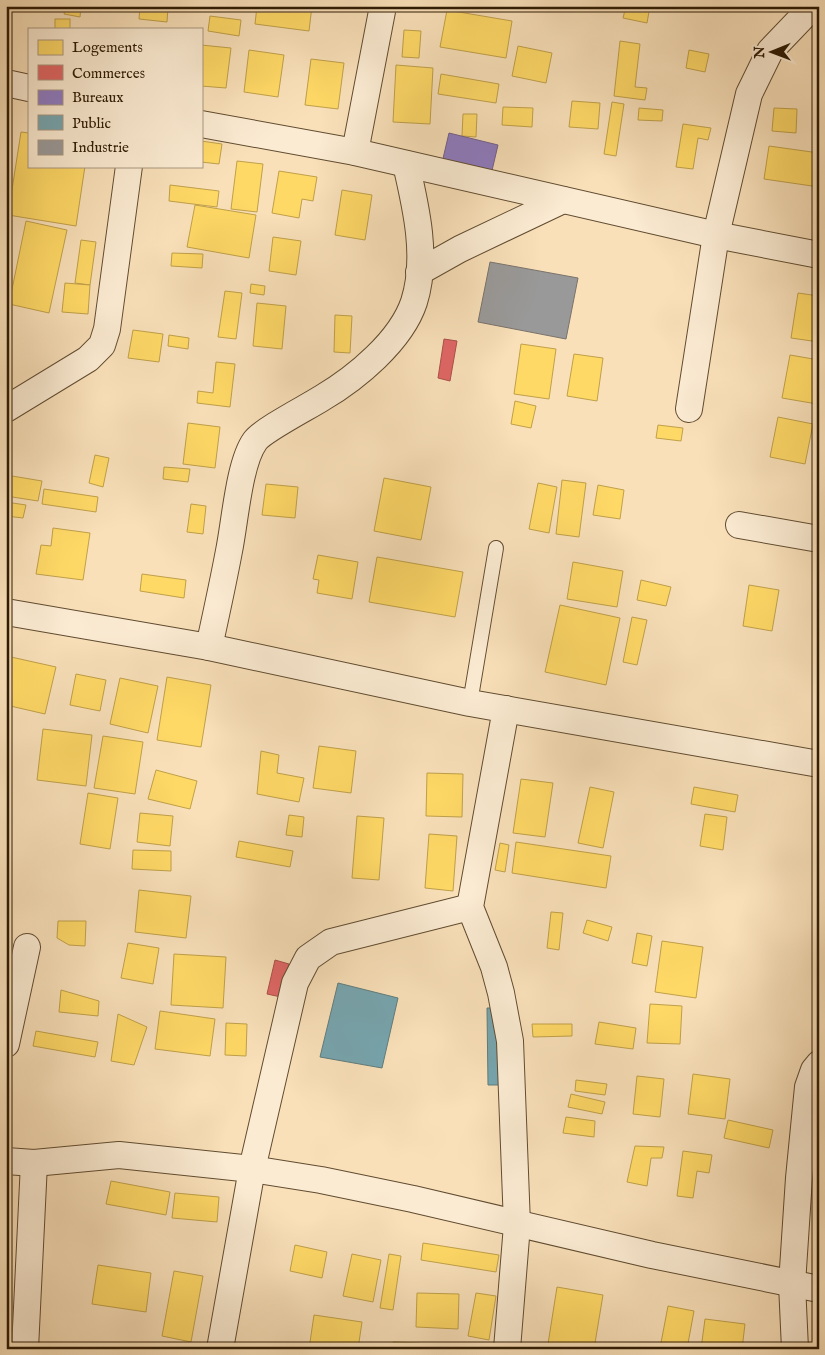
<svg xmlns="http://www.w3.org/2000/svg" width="825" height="1355" font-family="'IM FELL English',serif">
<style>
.homes{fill:#ffd966;stroke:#c0a049}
.shops{fill:#e06666;stroke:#ab5049}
.offices{fill:#8e7cc3;stroke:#715f8a}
.public{fill:#76a5af;stroke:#607c7c}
.industry{fill:#999;stroke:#79736c}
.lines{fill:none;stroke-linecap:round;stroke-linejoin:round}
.lane-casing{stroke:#614c31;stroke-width:16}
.street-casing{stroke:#614c31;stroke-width:28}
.lane{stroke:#fbebd2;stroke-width:14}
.street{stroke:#fbebd2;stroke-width:26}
</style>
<rect width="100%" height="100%" fill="#f9e0b9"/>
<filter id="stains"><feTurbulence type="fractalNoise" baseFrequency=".004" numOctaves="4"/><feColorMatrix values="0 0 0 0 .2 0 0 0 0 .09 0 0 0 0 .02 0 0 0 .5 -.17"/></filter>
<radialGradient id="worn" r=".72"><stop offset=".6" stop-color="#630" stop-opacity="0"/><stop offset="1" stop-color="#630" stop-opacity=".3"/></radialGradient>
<!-- homes -->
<g class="homes">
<polygon points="66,6 81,6 80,17 64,14"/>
<polygon points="140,6 168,7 167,22 139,19"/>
<polygon points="257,6 312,6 309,31 255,24"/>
<polygon points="626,6 650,6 647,23 623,18"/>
<polygon points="699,6 731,6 731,10 699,8"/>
<polygon points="447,10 512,21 506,58 440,47"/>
<polygon points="210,16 241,20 239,36 208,31"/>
<rect x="55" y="19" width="15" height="10"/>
<polygon points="404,30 421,31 419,58 402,57"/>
<polygon points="620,41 640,44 635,87 647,88 645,100 614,96"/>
<polygon points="201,45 231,48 226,88 201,86"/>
<polygon points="518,46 552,53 546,83 512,76"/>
<polygon points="249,50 284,55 278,97 244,92"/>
<polygon points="689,50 709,54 705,72 686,68"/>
<polygon points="311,59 344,63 338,109 305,105"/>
<polygon points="396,65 433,68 430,124 393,122"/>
<polygon points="441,74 499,84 496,103 438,94"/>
<polygon points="572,101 600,103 598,129 569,127"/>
<polygon points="612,102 624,104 616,156 604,154"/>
<polygon points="503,107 533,108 532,127 502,125"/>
<polygon points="639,108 663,110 662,121 638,120"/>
<polygon points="774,108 797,109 796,133 772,131"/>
<polygon points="463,114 477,114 476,137 462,136"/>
<polygon points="683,124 711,128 708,140 698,138 693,169 676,167"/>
<polygon points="21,132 29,133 29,166 85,166 76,226 8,215"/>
<polygon points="201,141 222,144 219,164 201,162"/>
<polygon points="769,146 819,153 819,187 764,179"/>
<polygon points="237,161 263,164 257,212 231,209"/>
<polygon points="279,171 317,177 313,201 302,199 299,218 272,213"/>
<polygon points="170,185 219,191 217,207 169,201"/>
<polygon points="342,190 372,195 365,240 335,235"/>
<polygon points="195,205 256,215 249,258 187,247"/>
<polygon points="26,221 67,230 49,313 9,304"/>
<polygon points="273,237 301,241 296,275 269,271"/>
<polygon points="81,240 96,242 90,285 75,283"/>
<polygon points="172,253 203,254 202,268 171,266"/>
<polygon points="65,283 90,285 88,314 62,312"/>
<polygon points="251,284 265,286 264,295 250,293"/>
<polygon points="225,291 242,293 236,339 218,337"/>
<polygon points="798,293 819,296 819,342 791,338"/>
<polygon points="257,303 286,306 282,349 253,346"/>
<polygon points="335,315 352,316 350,353 334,352"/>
<polygon points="133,330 163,334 159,362 128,358"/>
<polygon points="169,335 189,338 188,349 168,346"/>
<polygon points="521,344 556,349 549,399 514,394"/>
<polygon points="574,354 603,358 597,401 567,396"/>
<polygon points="790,355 819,360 819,392 817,404 782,398"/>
<polygon points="216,362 235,364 230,407 197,403 198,391 213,393"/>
<polygon points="515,401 536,406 531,428 511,424"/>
<polygon points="778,417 813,424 805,464 770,457"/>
<polygon points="188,423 220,427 215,468 183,464"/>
<polygon points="658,425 683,428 681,441 656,438"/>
<polygon points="95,455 109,458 103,487 89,483"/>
<polygon points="164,467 190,469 188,482 163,479"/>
<polygon points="6,475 42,481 38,501 6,496"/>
<polygon points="384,478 431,487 421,540 374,531"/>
<polygon points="562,480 586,483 579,537 556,534"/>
<polygon points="538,483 557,487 549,533 529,529"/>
<polygon points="266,484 298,487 295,518 262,515"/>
<polygon points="598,485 624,490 620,519 593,515"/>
<polygon points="44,489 98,497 96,512 42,504"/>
<polygon points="6,502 26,505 23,518 6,516"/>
<polygon points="191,504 206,506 203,534 187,532"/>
<polygon points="53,528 90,533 83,580 36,574 41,545 51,546"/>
<polygon points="318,555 358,562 352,599 317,593 319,580 313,579"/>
<polygon points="377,557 463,572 455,617 369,602"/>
<polygon points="573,562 623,571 617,607 567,599"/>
<polygon points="142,574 186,580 184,598 140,591"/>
<polygon points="641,580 671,587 666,606 637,600"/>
<polygon points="749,585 779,590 772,631 743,626"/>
<polygon points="560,605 620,618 606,685 545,672"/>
<polygon points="632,617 647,620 637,665 623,662"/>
<polygon points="11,657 56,667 45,714 6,705 6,680"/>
<polygon points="76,674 106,680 100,711 70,705"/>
<polygon points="167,677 211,685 201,747 157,740"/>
<polygon points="120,678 158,686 148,733 110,724"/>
<polygon points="43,729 92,735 86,786 37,780"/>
<polygon points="103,736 143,742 135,794 94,788"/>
<polygon points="319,746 356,751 351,793 313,788"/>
<polygon points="261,751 279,755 277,773 304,778 299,802 257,794"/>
<polygon points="156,770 197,781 190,809 148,799"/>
<polygon points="427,773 463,774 462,817 426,816"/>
<polygon points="521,779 553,783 545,837 513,833"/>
<polygon points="590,787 614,792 603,848 578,843"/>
<polygon points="694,787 738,795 735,812 691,804"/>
<polygon points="88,793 118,798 110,849 80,844"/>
<polygon points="140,813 173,816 170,846 137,842"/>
<polygon points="705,814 727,817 723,850 700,846"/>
<polygon points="289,815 304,817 302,837 286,835"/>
<polygon points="357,816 384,818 379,880 352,878"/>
<polygon points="429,834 457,836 453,891 425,888"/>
<polygon points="239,841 293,851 290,867 236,857"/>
<polygon points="516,842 611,856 606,888 512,873"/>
<polygon points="500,843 509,845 505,872 495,870"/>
<polygon points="133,850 171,851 171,871 132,869"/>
<polygon points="139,890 191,896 186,938 135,932"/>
<polygon points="551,912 563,913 559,950 547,948"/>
<polygon points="587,920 612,927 608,941 583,933"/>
<polygon points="58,921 86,921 85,946 69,945 57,938"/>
<polygon points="637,933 652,936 647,966 632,963"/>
<polygon points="662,941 703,947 696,998 655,992"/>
<polygon points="128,943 159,948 153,984 121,978"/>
<polygon points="174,954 226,957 223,1008 171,1005"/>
<polygon points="61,990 99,1001 98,1016 59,1012"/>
<polygon points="650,1004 682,1006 680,1044 647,1043"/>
<polygon points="160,1011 215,1019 210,1056 155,1049"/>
<polygon points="118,1014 147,1027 134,1065 111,1061"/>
<polygon points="599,1022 636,1028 633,1049 595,1044"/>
<polygon points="226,1023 247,1024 246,1056 225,1055"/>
<polygon points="532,1024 572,1024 572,1036 533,1037"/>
<polygon points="36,1031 98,1042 95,1057 33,1046"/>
<polygon points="693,1074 730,1079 725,1119 688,1114"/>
<polygon points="637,1076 664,1079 660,1117 633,1114"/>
<polygon points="576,1080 607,1084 605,1095 575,1091"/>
<polygon points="571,1094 605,1102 602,1114 568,1107"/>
<polygon points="566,1117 595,1121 594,1137 563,1133"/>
<polygon points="728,1120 773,1130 769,1148 724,1138"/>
<polygon points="635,1146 664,1147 662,1158 651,1158 647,1186 627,1182"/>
<polygon points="683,1151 712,1155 709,1173 697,1171 693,1198 677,1196"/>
<polygon points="111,1181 170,1192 166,1215 106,1204"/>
<polygon points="175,1193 219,1197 217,1222 172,1218"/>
<polygon points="423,1243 499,1255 496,1272 421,1260"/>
<polygon points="295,1245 327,1252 322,1278 290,1271"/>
<polygon points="352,1254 381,1260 373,1302 343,1296"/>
<polygon points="389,1254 401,1256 393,1310 380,1308"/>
<polygon points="98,1265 151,1273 146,1312 92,1304"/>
<polygon points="174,1271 203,1276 191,1342 162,1336"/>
<polygon points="557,1287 603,1295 594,1349 577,1349 548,1344"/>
<polygon points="417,1293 459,1294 458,1329 416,1327"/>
<polygon points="476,1293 496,1296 489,1340 468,1336"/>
<polygon points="668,1306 694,1311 687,1349 660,1348"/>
<polygon points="314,1315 362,1322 358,1349 309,1349"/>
<polygon points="705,1319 745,1324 742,1349 701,1349"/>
<polygon points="393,1342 420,1343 420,1349 393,1349"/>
</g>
<!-- shops -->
<g class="shops">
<polygon points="444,339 457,341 450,381 438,378"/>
<polygon points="275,960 289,964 281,997 267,994"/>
</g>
<!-- offices -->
<polygon class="offices" points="449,133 498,145 490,179 441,167"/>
<!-- public -->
<g class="public">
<polygon points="338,983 398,998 382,1068 320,1057"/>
<polygon points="487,1008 502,1008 503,1085 488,1085"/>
</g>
<!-- industry -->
<polygon class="industry" points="490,262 578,278 566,339 478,322"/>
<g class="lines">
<defs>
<polyline id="lane" points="470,703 496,548"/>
<g id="street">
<polyline points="6,83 29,88"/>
<polyline points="201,124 355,152 716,235 819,255"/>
<polyline points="355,152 383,6"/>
<polyline points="419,272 460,249 563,200"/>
<polyline points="6,409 88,359 102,345 107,329 129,166"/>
<polyline points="689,409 716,235 749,94 770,51 813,6"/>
<polyline points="739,525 819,539"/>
<polyline points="6,612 209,647 470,703 819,764"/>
<path d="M209,647C216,615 223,583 229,551C235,522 239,463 255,441C263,430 308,407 322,398C356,378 401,341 414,302C428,258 416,207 406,164"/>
<polyline points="506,709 470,907 494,967 501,993 510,1041 517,1225 507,1349"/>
<polyline points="6,1044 27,947"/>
<polyline points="6,1161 34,1163 119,1155 252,1169 321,1180 413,1199 652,1255 819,1289"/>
<polyline points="25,1349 34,1163"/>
<polyline points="220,1349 252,1169 295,983 308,958 331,942 470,907"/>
<polyline points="795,1349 792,1284 799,1178 808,1087 814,1070 819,1064"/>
</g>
</defs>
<!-- lane casing -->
<use href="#lane" class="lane-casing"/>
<!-- street casing -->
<use href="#street" class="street-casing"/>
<!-- lane -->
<use href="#lane" class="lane"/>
<!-- street -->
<use href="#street" class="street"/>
</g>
<!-- margin -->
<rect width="825" height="1355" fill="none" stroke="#f9e0b9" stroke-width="25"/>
<rect x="8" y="8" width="810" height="1340" fill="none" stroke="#2e1b04" stroke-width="2.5"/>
<rect x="12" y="12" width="800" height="1330" fill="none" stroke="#2e1b04"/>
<!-- legend -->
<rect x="28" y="28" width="175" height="140" fill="#fbebd2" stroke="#a99880"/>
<rect x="38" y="40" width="25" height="15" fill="#ffd966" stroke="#a99880"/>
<text x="72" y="52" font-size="15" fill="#2e1b04">Logements</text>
<rect x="38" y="65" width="25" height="15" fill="#e06666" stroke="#a99880"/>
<text x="72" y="78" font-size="15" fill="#2e1b04">Commerces</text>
<rect x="38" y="90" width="25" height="15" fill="#8e7cc3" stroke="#a99880"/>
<text x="72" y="102" font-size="15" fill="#2e1b04">Bureaux</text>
<rect x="38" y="115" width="25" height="15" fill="#76a5af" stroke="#a99880"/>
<text x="72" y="128" font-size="15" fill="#2e1b04">Public</text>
<rect x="38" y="140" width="25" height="15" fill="#999999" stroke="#a99880"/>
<text x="72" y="152" font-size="15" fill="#2e1b04">Industrie</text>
<!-- north arrow -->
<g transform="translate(772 52) rotate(269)" stroke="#fbebd2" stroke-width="4" paint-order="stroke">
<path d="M0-4L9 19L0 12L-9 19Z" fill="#2e1b04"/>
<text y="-8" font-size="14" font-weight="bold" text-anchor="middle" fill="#2e1b04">N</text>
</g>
<rect width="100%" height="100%" filter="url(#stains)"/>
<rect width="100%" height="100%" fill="url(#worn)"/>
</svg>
